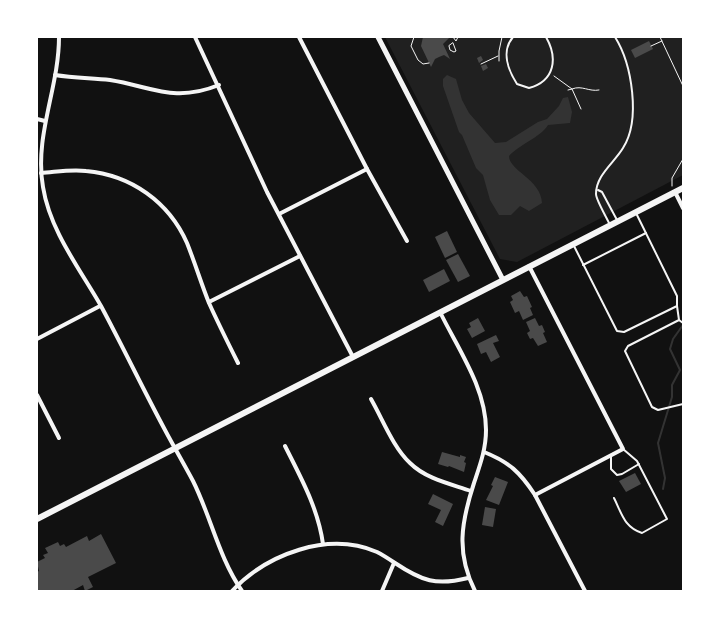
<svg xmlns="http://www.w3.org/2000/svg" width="720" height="628" font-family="'Times New Roman',serif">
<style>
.green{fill:#202020}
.water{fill:#333}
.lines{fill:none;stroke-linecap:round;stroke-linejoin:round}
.stream{stroke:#333;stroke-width:2}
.building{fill:#4a4a4a}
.path{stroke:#f5f5f5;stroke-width:1}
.service{stroke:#f5f5f5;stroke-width:2}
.minor{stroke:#f5f5f5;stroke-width:4}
.tertiary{stroke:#f5f5f5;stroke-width:5}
.secondary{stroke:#f5f5f5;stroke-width:6}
</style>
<rect width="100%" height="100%" fill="#111"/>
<!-- green -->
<polygon class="green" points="385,37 683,37 683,175 517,262 500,259"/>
<!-- water -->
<path class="water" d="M447,75L456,79L462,100L469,113L495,143L506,142L538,122L547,119L559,106L563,98L568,97L572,112L570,123L548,125C541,137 520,144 509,156C509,171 541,179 542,203L529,211L520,206L511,215H499L490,200L483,175L476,168L462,135L459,132L443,86V79Z"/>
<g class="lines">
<!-- stream -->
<polyline class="stream" points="663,489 665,478 658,443 672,397 672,385 680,370 670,349 673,339 683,325"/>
</g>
<!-- building -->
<g class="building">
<polygon points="423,37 450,37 443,44 450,59 444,55 439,57 435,59 431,67 421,46"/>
<polygon points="649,41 653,49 635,58 631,50"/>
<polygon points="481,56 483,60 479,63 477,58"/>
<polygon points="486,64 488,68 483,71 481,66"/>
<polygon points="447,231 457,252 445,258 435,237"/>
<polygon points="458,254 470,276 458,282 446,260"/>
<polygon points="444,269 450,281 429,292 423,280"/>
<polygon points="520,291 524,297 527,296 532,307 530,308 533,315 523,320 519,311 515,313 510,302 513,300 511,296"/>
<polygon points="478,318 485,331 472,338 467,329 471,327 469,323"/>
<polygon points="535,318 539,326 542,325 545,332 543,333 547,342 538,346 533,338 530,339 527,333 530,331 526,322"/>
<polygon points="496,335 499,341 493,343 500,357 491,362 486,352 481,354 477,344"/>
<polygon points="442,452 460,457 460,455 466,457 464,462 466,463 464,472 449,466 448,467 438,464"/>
<polygon points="635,473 641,484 626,492 619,481"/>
<polygon points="495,477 508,482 499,505 486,500 493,486 491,485"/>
<polygon points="433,494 453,504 443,526 435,522 441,510 428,504"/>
<polygon points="485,507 496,509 493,527 482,525"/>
<polygon points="101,534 116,563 88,577 93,587 85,591 83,585 72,591 37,591 37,572 39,571 37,562 45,558 43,555 48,553 45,548 58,542 60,546 64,544 66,547 87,536 89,541"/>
</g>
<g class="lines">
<!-- path -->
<g class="path">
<polyline points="414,37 411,46 418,60 423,64 429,63"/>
<polyline points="453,37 456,41 458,37"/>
<polyline points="660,37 683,86"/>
<polygon points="453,43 456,51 454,52 450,50 449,46"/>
<polyline points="651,46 662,41"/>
<polyline points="499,61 499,51 502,37"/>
<polyline points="481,64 498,56"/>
<polyline points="554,76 572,89 568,90"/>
<path d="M581,109L572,89C582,85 589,92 599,90"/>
<polyline points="672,186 672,178 683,159"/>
</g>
<!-- service -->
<g class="service">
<path d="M513,37C501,51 508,70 517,84L529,88C555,81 558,58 546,37"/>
<polyline points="598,190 602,192 617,220"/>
<path d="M610,225C607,218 596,200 596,194C596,175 614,163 623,148C641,120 632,64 615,37"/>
<polyline points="574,246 617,331 624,332 677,306 677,296 636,213"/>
<polyline points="583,265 646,233"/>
<polyline points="677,306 679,320 628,346 625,351 652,407 658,410 683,404"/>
<polyline points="679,320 683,323"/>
<polyline points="611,456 611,469 617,475 622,474 639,464"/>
<path d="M614,498C622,514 624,527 642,533L667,519L637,461L623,449"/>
</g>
<!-- minor -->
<g class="minor">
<path d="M59,37C59,88 34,136 43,187C50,231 80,269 101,306C123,347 143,389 165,430C174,447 184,464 193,481C211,517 219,558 242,591"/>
<polyline points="195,37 267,192 353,357"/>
<polyline points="299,37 367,169 407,241"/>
<path d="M55,75C74,78 92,78 110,80C153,87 174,103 219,85"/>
<polyline points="37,119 45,121"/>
<path d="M41,173C56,172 71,169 86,171C131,175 169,202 187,243C195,263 201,283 209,303C218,323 228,343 238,363"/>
<polyline points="675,192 683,208"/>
<polyline points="279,214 367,169"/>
<polyline points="529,266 623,449 535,495"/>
<polyline points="209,302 300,256"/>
<path d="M440,312C458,349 486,388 486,430C486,449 480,465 474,483C461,523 456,553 475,591"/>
<polyline points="37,339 100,306"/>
<polyline points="37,395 59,438"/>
<path d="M371,399C383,420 393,447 410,463C426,479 451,484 471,491"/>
<path d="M285,446C301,478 318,508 323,544"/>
<path d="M484,452C509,462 520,472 535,495L585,591"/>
<path d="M232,591C267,554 328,531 377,552C383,555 389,559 395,563C422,581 436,586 468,578"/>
<polyline points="382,591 394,563"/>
</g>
<!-- tertiary -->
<polyline class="tertiary" points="378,37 503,280"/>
<!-- secondary -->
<polyline class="secondary" points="37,519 683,188"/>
</g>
<!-- border -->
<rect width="720" height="628" fill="none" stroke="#ffffff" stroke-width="76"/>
</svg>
